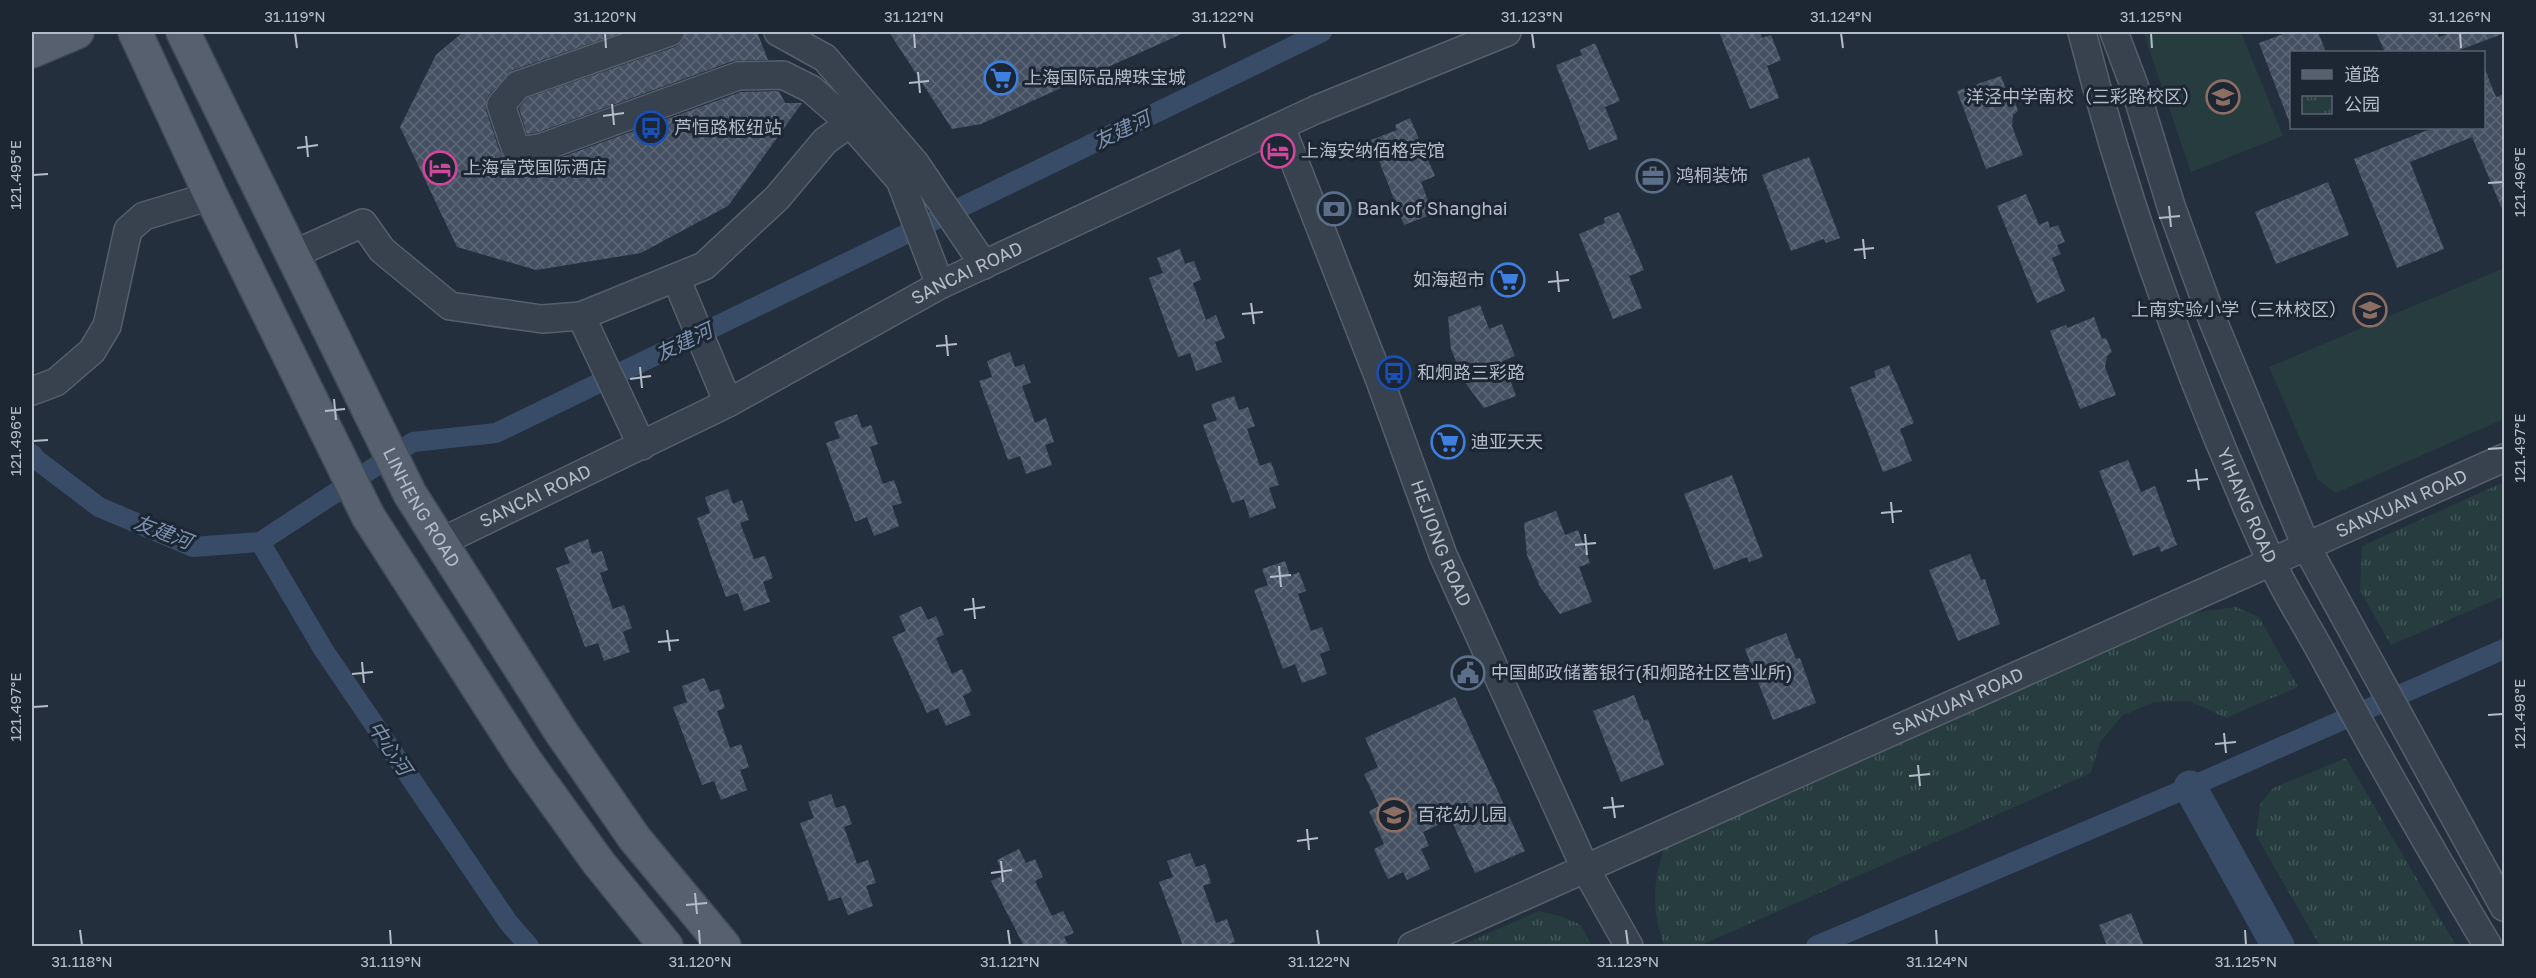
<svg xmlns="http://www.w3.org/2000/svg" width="2536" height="978" font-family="'Golos Text','Noto Sans SC',sans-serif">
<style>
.green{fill:#263c3f}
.park{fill:url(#park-tufts)}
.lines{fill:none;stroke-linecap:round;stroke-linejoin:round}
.canal{stroke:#394c67;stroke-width:20}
.river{stroke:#394c67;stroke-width:33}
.building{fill:url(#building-cross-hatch)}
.minor-casing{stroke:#565f6c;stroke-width:30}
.major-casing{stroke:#414a57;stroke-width:36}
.minor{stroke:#38414e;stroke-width:27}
.major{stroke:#56606e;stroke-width:33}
.ticks{fill:none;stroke:#b4bcc9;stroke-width:2}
.labels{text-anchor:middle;stroke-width:6;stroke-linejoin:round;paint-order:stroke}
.poi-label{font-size:18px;fill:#b4bcc9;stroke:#1d2633;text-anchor:start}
.street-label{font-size:18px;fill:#b4bcc9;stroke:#1d2633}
.water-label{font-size:20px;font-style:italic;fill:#7c92b1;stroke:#1d2633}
.neatline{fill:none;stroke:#b4bcc9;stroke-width:2}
.ticks-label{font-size:15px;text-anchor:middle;fill:#b4bcc9}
</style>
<defs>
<pattern id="park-tufts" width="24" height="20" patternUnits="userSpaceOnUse" patternTransform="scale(1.5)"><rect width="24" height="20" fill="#263c3f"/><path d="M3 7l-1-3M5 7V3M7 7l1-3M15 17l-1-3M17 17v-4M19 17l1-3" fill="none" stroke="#435659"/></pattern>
<pattern id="building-cross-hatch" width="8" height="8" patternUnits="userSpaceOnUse" patternTransform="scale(1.5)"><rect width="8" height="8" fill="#455162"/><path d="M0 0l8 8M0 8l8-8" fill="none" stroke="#5d6877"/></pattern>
</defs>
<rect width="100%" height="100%" fill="#242f3e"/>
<!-- green -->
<g class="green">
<polygon points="2143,32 2241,32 2283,136 2191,172"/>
<polygon points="2504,268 2504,419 2336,493 2318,480 2269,367"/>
</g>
<!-- park -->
<g class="park">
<polygon points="2504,482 2504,596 2391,645 2360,590 2362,546"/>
<path d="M2236,607L2259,617L2298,687L2226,718L2190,701L2154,702L2122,716L2100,742L2091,773L1699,946H1664C1652,909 1652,886 1664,849L2191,613Z"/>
<polygon points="2346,758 2456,946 2320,946 2256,835 2260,805 2273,788"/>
<polygon points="1539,911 1563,917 1581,925 1591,946 1460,946"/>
</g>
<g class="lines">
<!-- canal -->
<g class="canal">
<polyline points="32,454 37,460 99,507 193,547 260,542 413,442 496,433 1322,32"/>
<polyline points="260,542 323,649 508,922 529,946"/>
<polyline points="1816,946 2190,787 2504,649"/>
</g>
<!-- river -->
<polyline class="river" points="2190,787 2278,946"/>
</g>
<!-- building -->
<g class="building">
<polygon points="463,32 624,32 513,70 489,95 486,101 486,110 500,152 505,159 523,165 548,162 741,92 779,91 785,103 802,103 728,206 641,253 536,270 457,247 400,127 436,55"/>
<polygon points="685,32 757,32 768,60 733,61 539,132 527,134 519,108 527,98 675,47 682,42"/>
<polygon points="889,32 1186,32 981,124 952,129"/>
<polygon points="1719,32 1760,32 1762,38 1771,35 1781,60 1767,66 1779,98 1750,109"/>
<polygon points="2289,32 2318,32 2326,52 2292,52 2290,124 2259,43"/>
<polygon points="2376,32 2437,32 2439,37 2453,32 2505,33 2454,52 2385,52"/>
<polygon points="1595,43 1620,101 1605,107 1618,139 1589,150 1556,65 1582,55 1580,50"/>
<polygon points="2484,67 2496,97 2505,94 2505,216 2472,137 2410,162 2444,249 2397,268 2354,159 2433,128 2484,128"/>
<polygon points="2001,76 2009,98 2013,97 2018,111 2013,115 2012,126 2023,155 1986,169 1957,91"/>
<polygon points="1410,118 1435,176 1421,182 1433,214 1404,225 1371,140 1397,130 1395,125"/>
<polygon points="1809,157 1840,238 1826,243 1824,239 1791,251 1762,175"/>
<polygon points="2328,182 2349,235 2276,264 2255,212"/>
<polygon points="2026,194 2039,225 2048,221 2050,228 2058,225 2065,242 2057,245 2061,254 2052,258 2065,291 2037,303 1997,206"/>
<polygon points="1619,212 1644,270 1629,276 1642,308 1613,319 1579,234 1605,223 1604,218"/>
<polygon points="1180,249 1185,264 1194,261 1201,280 1193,283 1206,320 1216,315 1225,338 1215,342 1222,362 1196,371 1190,353 1178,357 1149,278 1163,273 1157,258"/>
<polygon points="1480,305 1489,329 1502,324 1515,356 1503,361 1516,396 1484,408 1464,381 1451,349 1448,317"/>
<polygon points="2094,317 2102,339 2106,338 2112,352 2107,356 2105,367 2116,395 2080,409 2050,331 2066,325 2067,328"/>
<polygon points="1010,352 1015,367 1024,364 1031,383 1022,386 1035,423 1046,418 1054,442 1045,445 1052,465 1026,474 1020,456 1008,460 979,381 992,377 987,361"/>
<polygon points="1889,365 1914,423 1900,429 1912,461 1883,472 1850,387 1876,377 1874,371"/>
<polygon points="1234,396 1239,410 1248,407 1255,426 1247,429 1260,466 1271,462 1279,485 1269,488 1276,508 1250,518 1244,499 1232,503 1203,425 1217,420 1211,404"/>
<polygon points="857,414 862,428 871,425 878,444 870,447 883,484 894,480 902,503 892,506 899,526 874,536 867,517 855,522 826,443 840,438 834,422"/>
<polygon points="2128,460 2141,492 2155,486 2177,545 2161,552 2159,546 2133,556 2099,471"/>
<polygon points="1732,475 1763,557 1749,562 1747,557 1714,570 1684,494"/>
<polygon points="728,489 733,504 742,500 749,520 740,523 754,559 765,556 773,578 763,582 770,602 744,611 738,593 726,597 697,518 710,513 705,497"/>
<polygon points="1556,511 1565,535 1578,530 1590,563 1579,567 1592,602 1560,614 1540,587 1527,555 1524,523"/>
<polygon points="588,539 592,554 602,551 608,570 600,573 613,609 624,605 632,628 623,632 630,652 604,661 598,643 585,647 556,568 570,563 564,548"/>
<polygon points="1970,554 1981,580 1985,579 2000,624 1958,641 1929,570"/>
<polygon points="1285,561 1290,576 1299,572 1306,591 1298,594 1311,631 1322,627 1330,650 1320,654 1327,674 1302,683 1295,664 1283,669 1254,590 1268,585 1262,569"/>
<polygon points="921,606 928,620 936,616 944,635 936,638 952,674 962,669 972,691 963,696 971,715 946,726 938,708 927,713 892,637 906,631 899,616"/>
<polygon points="1786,633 1796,659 1800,658 1816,703 1773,720 1745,649"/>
<polygon points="704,678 710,692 719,689 725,708 717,711 730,748 741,744 749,767 740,770 747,790 721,800 714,781 702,785 673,707 687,702 682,686"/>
<polygon points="1634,695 1644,721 1648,719 1664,765 1621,782 1593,711"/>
<polygon points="1455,697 1525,851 1475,873 1451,819 1423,832 1429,846 1421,849 1430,869 1407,880 1403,872 1388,879 1374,849 1384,844 1369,811 1379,806 1364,774 1378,767 1365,738"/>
<polygon points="831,794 836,808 845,805 852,824 844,827 857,864 868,860 876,883 866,886 873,906 848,915 841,897 829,901 800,823 814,818 808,802"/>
<polygon points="1019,849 1026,863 1035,859 1043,877 1035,881 1052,916 1063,911 1074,933 1064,937 1069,946 1024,946 1005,909 991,881 1004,875 997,860"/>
<polygon points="1190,853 1196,867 1205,864 1211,883 1203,886 1216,923 1227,919 1235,942 1223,946 1183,946 1159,882 1173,877 1167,861"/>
<polygon points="2131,913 2144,946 2107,946 2099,925"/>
</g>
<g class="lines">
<defs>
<g id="minor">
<polyline points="670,32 518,85 501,105 515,147 527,150 543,147 738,76 783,75 811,89 850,123 900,180 940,285"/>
<polyline points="778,32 825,58 915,163 984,265"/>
<path id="s1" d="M2082,32C2128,213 2193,389 2270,559C2286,594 2308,627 2326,661C2378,758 2432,852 2488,946"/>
<polyline points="2114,32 2134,85 2171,206 2213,321 2306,546 2504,907"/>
<path id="s2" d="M1281,127L1379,378L1443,555L1585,868L1629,946"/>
<polyline points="292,255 363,223 382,250 450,306 542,319 581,316 704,266 777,198 825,141 850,123"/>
<polyline points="676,278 728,403"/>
<polyline points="581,316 642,446"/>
<polyline points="32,391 56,382 92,351 107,326 128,230 144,216 211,196"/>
<path id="s3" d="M441,542L728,403L940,285L1315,110L1507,32"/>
<path id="s4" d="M1412,946L2504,458"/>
</g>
<g id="major">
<polyline points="135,32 211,196 368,516 524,759 598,862 666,946"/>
<path id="s5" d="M183,32L410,494L561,732L635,839L724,946"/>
<polyline points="32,51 77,32"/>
</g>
</defs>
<!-- minor casing -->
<use href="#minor" class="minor-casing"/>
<!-- major casing -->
<use href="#major" class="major-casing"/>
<!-- minor -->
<use href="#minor" class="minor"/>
<!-- major -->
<use href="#major" class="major"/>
</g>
<!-- ticks -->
<path class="ticks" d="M295,33L297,48M605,33L606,48M914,33L915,48M1223,33L1225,48M1532,33L1534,48M1841,33L1843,48M2151,33L2152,48M2460,33L2461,48M918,72L920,93M909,83L929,81M612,104L614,125M603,116L624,113M306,136L308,157M297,148L318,145M33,175L48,174M2488,183L2503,182M2169,206L2171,227M2159,218L2180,216M1863,239L1865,259M1854,250L1874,248M1557,271L1559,292M1548,282L1569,280M1251,303L1254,324M1242,314L1263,312M946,335L948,356M936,346L957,344M640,367L642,388M630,379L651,376M334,399L336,420M325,411L345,409M33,441L48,440M2488,449L2503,448M2196,469L2199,490M2187,481L2208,479M1891,502L1893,523M1881,513L1902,511M1585,534L1587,555M1575,545L1596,543M1279,566L1281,587M1270,577L1291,575M973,598L975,619M964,610L985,607M667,630L670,651M658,642L679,640M362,662L364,683M352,674L373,672M33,707L48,706M2488,715L2503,714M2224,733L2226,753M2215,744L2236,742M1918,765L1920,786M1909,776L1930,774M1612,797L1615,818M1603,808L1624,806M1307,829L1309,850M1297,841L1318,838M1001,861L1003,882M991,873L1012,870M695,893L697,914M686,905L707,903M80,930L82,945M390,930L391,945M699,930L700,945M1008,930L1010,945M1317,930L1319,945M1626,930L1628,945M1936,930L1937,945M2245,930L2246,945"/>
<!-- icons -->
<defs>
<symbol id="supermarket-ring" viewBox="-11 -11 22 22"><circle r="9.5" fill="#1d2633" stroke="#3f7fe0" stroke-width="1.5"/><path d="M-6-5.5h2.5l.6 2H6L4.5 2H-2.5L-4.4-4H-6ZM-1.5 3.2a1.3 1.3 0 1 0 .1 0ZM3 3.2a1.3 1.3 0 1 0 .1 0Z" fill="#3f7fe0"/></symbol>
<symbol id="school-ring" viewBox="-11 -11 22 22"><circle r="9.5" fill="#1d2633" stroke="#8d6e63" stroke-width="1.5"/><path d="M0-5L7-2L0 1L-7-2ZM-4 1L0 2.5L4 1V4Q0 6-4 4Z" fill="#8d6e63"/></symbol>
<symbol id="bus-ring" viewBox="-11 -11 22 22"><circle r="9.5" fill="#1d2633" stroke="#1a4fb4" stroke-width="1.5"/><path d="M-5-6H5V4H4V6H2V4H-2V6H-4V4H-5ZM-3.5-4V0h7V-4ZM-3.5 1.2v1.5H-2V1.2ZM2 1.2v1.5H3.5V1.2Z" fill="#1a4fb4"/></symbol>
<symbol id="hotel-ring" viewBox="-11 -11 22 22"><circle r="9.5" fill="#1d2633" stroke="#d1479c" stroke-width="1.5"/><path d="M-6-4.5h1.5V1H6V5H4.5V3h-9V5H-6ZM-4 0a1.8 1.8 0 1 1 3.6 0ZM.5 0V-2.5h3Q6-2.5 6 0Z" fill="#d1479c"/></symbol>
<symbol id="office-ring" viewBox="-11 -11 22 22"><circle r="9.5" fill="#1d2633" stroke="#5c6f8a" stroke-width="1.5"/><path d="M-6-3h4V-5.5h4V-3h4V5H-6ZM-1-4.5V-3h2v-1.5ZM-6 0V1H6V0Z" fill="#5c6f8a"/></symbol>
<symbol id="bank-ring" viewBox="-11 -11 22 22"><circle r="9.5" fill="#1d2633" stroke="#5c6f8a" stroke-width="1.5"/><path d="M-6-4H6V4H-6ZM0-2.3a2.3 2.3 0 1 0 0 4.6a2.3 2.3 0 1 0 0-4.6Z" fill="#5c6f8a"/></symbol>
<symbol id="civic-ring" viewBox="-11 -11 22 22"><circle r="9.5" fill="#1d2633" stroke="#5c6f8a" stroke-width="1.5"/><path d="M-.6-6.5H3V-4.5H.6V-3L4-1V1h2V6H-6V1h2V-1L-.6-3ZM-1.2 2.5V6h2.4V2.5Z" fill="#5c6f8a"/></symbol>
</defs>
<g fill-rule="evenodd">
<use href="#supermarket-ring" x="982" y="59" width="38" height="38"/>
<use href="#school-ring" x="2204" y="78" width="38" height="38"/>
<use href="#bus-ring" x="632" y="109" width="38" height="38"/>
<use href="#hotel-ring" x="1259" y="132" width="38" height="38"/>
<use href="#hotel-ring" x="421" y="149" width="38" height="38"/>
<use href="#office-ring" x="1634" y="157" width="38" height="38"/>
<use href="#bank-ring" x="1315" y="190" width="38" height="38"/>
<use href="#supermarket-ring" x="1489" y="261" width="38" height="38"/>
<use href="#school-ring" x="2351" y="291" width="38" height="38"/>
<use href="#bus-ring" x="1375" y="354" width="38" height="38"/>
<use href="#supermarket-ring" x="1429" y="423" width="38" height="38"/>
<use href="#civic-ring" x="1449" y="654" width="38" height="38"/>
<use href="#school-ring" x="1375" y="796" width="38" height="38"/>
</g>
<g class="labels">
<!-- poi labels -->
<g class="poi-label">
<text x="1024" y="84">上海国际品牌珠宝城</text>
<text x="2200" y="103" text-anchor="end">洋泾中学南校（三彩路校区）</text>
<text x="674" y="134">芦恒路枢纽站</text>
<text x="1301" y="157">上海安纳佰格宾馆</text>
<text x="463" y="174">上海富茂国际酒店</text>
<text x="1676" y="182">鸿桐装饰</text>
<text x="1357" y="215">Bank of Shanghai</text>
<text x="1485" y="286" text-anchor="end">如海超市</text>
<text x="2347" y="316" text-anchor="end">上南实验小学（三林校区）</text>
<text x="1417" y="379">和炯路三彩路</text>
<text x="1471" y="448">迪亚天天</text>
<text x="1491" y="679">中国邮政储蓄银行(和炯路社区营业所)</text>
<text x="1417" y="821">百花幼儿园</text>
</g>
<!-- street labels -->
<g class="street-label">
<text dy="6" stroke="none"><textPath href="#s3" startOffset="591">SANCAI ROAD</textPath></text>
<text dy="6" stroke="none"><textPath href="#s3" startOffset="105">SANCAI ROAD</textPath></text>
<text dy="6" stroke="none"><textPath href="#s4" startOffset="1084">SANXUAN ROAD</textPath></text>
<text dy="6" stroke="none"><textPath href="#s1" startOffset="502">YIHANG ROAD</textPath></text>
<text dy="6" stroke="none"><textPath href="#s5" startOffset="532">LINHENG ROAD</textPath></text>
<text dy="6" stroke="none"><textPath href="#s2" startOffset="446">HEJIONG ROAD</textPath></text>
<text dy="6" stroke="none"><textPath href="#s4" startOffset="598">SANXUAN ROAD</textPath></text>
</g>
<!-- water labels -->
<g class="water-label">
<text transform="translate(1122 130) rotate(-26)" y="7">友建河</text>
<text transform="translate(684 342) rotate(-26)" y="7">友建河</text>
<text transform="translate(163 532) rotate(21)" y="7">友建河</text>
<text transform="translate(390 748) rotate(56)" y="7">中心河</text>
</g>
</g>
<!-- border -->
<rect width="2536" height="978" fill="none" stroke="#1d2633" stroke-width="66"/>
<!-- legend -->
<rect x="2290" y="51" width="195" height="78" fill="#1d2633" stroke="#59626f" stroke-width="1.5"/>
<rect x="2302" y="70" width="30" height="9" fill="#56606e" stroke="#59626f" stroke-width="1.5"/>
<text x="2344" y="81" font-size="18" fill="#b4bcc9">道路</text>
<rect x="2302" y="96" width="30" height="18" fill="url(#park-tufts)" stroke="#59626f" stroke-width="1.5"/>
<text x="2344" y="111" font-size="18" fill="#b4bcc9">公园</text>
<rect x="33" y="33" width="2470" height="912" class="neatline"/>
<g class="ticks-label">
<text x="295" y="22">31.119°N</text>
<text x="605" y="22">31.120°N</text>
<text x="914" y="22">31.121°N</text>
<text x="1223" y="22">31.122°N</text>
<text x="1532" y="22">31.123°N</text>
<text x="1841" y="22">31.124°N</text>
<text x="2151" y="22">31.125°N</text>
<text x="2460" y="22">31.126°N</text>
<text transform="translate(16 175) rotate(-90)" y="5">121.495°E</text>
<text transform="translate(2520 182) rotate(-90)" y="5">121.496°E</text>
<text transform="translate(16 441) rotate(-90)" y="5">121.496°E</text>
<text transform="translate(2520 448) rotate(-90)" y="5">121.497°E</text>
<text transform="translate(16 707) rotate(-90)" y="5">121.497°E</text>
<text transform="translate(2520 714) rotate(-90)" y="5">121.498°E</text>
<text x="82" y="967">31.118°N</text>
<text x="391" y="967">31.119°N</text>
<text x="700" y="967">31.120°N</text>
<text x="1010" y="967">31.121°N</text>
<text x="1319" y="967">31.122°N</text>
<text x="1628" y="967">31.123°N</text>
<text x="1937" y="967">31.124°N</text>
<text x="2246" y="967">31.125°N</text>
</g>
</svg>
